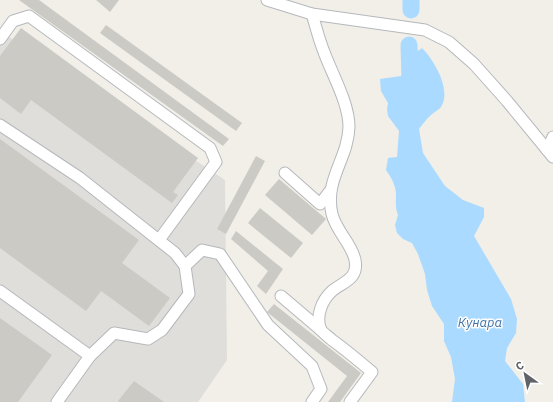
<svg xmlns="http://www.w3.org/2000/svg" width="553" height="402" font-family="'IBM Plex Sans',sans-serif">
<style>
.industrial{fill:#e0deda}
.water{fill:#aadaff}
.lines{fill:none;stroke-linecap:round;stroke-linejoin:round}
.river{stroke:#aadaff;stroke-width:17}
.building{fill:#cccac5}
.minor-casing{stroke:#b5b8bc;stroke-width:13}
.minor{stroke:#fff;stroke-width:11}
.labels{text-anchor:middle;stroke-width:3;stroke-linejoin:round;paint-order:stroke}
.water-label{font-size:13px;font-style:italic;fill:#4174aa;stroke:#fff}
</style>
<rect width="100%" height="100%" fill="#f1efe8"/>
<!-- industrial -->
<polygon class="industrial" points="0,31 225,180 227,360 198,402 0,402"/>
<!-- water -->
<path class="water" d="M422,48C434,60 452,90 441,107C439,110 434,112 431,115C426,119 423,124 419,129L423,153L445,186L463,200L484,208V217L474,236L511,299L517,319L516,333L507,348L505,361L523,384L525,402H452L455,379L451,357L444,341V324L432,306L427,290L425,274L418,254L412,243L403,239L397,233L395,225L398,215C395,208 396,202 396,193C395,184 391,177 386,170L388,158L397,157L399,131L388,116L387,109L388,103L381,91L380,79L401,76L406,68L408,58Z"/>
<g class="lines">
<!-- river -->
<g class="river">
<polyline points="411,0 411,10"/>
<polyline points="409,45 410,79"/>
</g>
</g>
<!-- building -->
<g class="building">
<polygon points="19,0 39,0 229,139 223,146"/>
<polygon points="96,0 119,0 110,12"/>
<polygon points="106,25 242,123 236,131 100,33"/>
<polygon points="21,28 198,158 173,192 178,195 172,203 31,100 21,114 0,98 0,56"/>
<polygon points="0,139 139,240 122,263 170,298 149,326 101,291 86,311 0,248"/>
<polygon points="256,156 265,161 226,234 217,229"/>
<polygon points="279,179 326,219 312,235 265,195"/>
<polygon points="260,208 303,243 291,258 248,223"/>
<polygon points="236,231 283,269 266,294 257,286 268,271 231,239"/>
<polygon points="274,304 361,373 340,402 328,402 347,376 267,312"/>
<polygon points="0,318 52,355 18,402 0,402"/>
<polygon points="134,381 164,402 119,402 118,401"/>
</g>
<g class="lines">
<defs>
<g id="minor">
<polyline points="267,0 312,14 425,30 449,42 474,64 507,101 553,157"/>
<path d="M312,14C316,27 319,40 324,52C332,74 349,103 349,127C348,159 324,180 332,214C336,231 352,244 355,260C359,279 343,282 332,291C322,300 315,317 321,330C323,333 329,337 332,340C346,350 359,361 372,372L350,402"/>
<polyline points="0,39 13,21 29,16 210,148 216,162 159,240"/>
<polyline points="0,125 80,178 175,253 185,266 189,294 162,330 148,339 114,333 90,356"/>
<polyline points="547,150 553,137"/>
<polyline points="285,173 320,204 330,191"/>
<polyline points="185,266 202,250 220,254 268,325 312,366 321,389 312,402"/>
<polyline points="0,291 90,356 57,402"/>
<polyline points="281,296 321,330"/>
</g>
</defs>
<!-- minor casing -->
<use href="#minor" class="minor-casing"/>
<!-- minor -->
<use href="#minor" class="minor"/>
</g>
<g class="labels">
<!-- water labels -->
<g class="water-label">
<text x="480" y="327">Кунара</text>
</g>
</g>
<!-- north arrow -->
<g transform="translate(525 374) rotate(327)" stroke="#ffffff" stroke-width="3" paint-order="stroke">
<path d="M0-3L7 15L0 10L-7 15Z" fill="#5f6368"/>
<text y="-6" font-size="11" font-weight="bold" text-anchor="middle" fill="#5f6368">С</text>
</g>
</svg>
